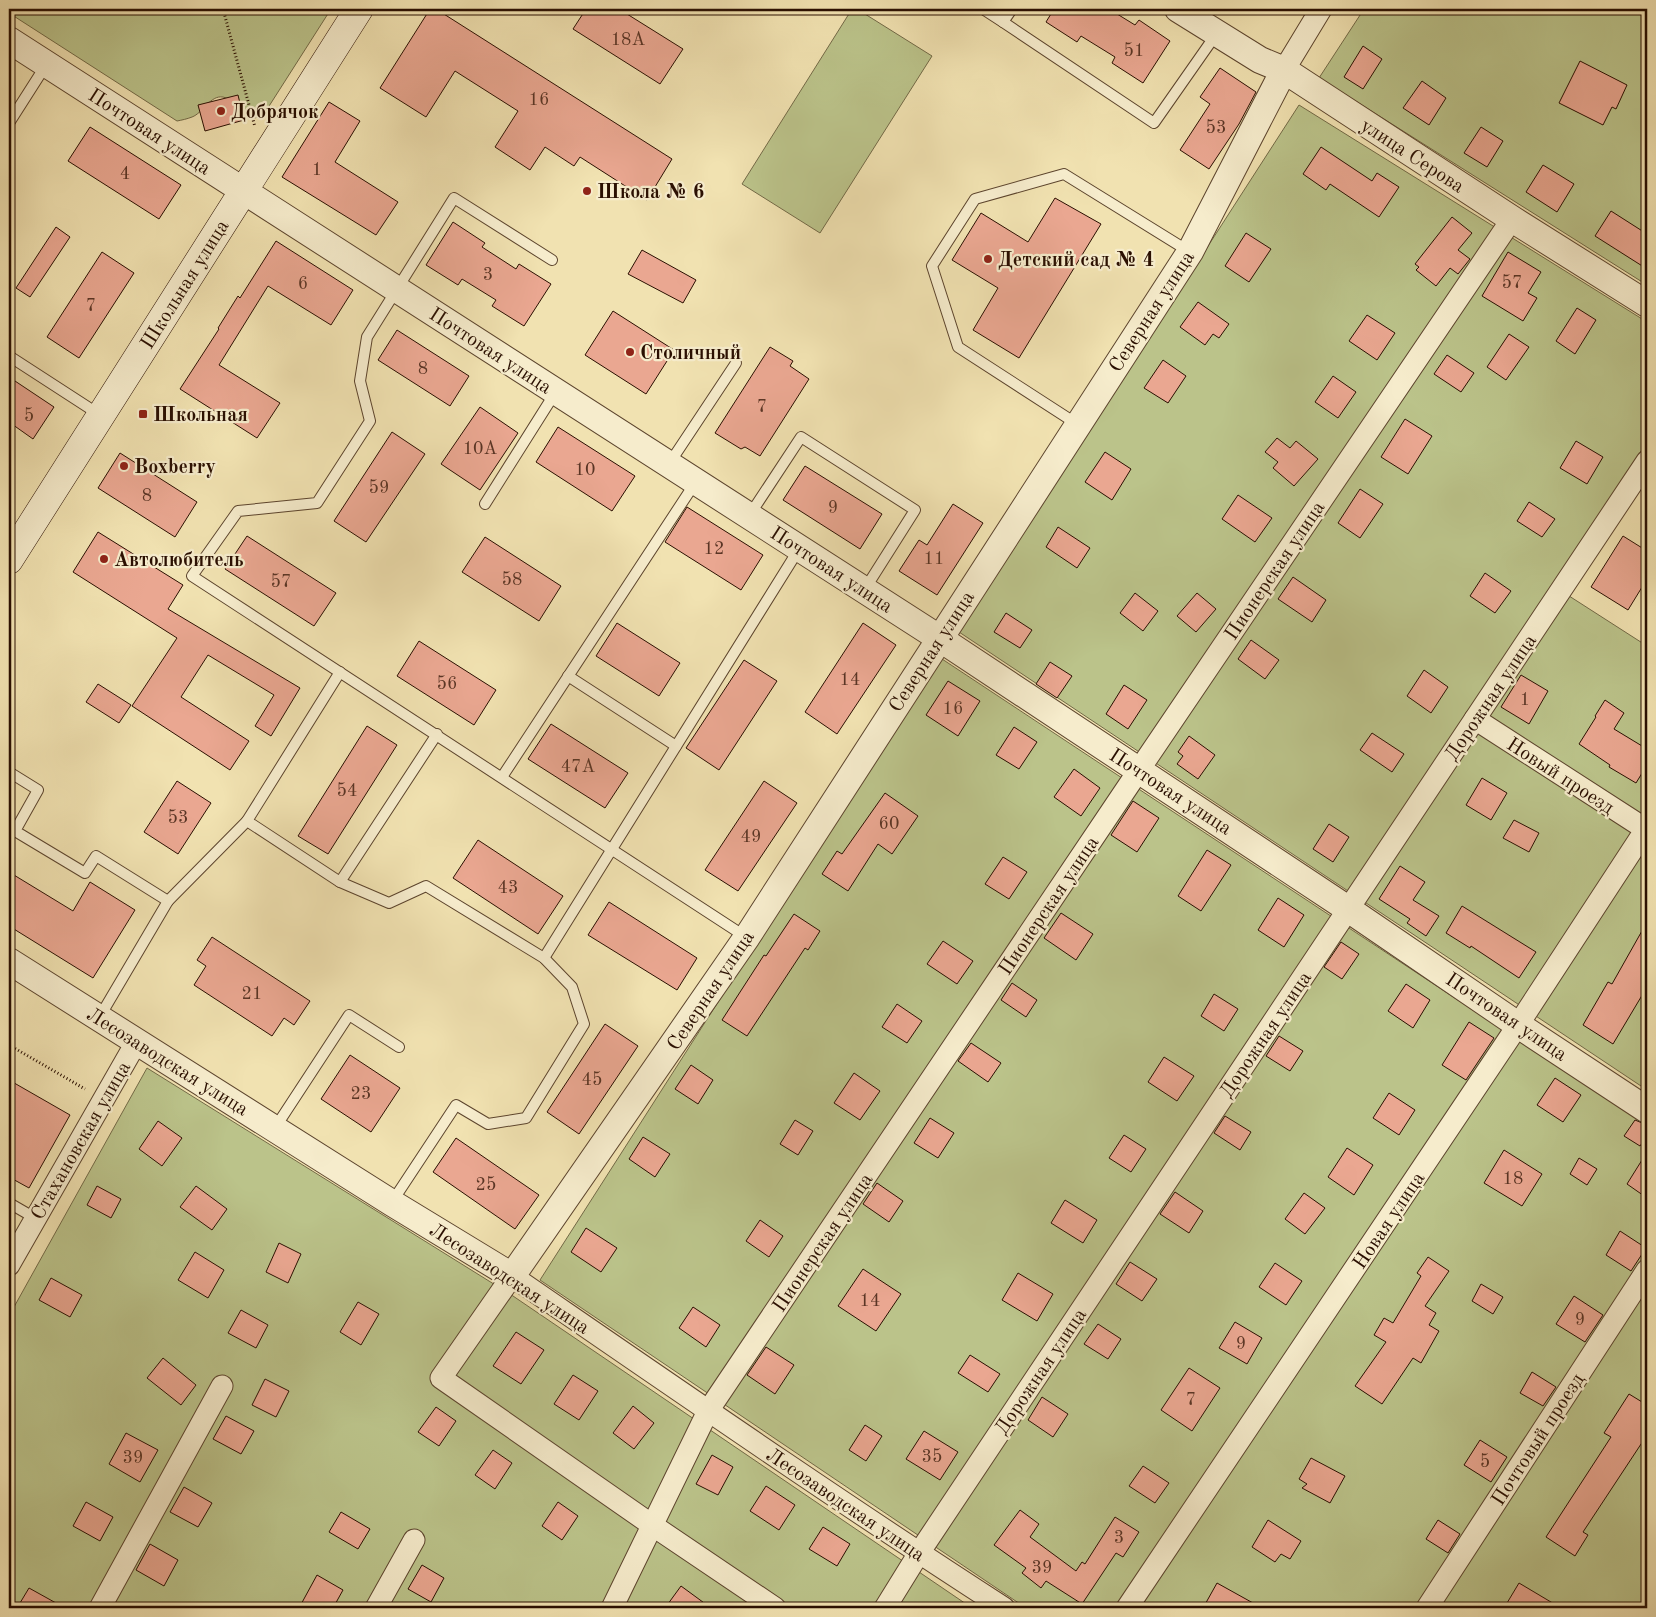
<svg xmlns="http://www.w3.org/2000/svg" width="1656" height="1617" font-family="'Old Standard TT',serif">
<style>
.green{fill:#bbc38a;stroke:#726946}
.building{fill:#eaa791;stroke:#2a0f01}
.lines{fill:none;stroke-linecap:round;stroke-linejoin:round}
.service-casing{stroke:#5c442d;stroke-width:12}
.minor-casing{stroke:#5c442d;stroke-width:23}
.tertiary-casing{stroke:#5c442d;stroke-width:28}
.secondary-casing{stroke:#2a0f01;stroke-width:29}
.path{stroke:#2a0f01;stroke-width:3;stroke-dasharray:1 2.5;stroke-linecap:butt}
.service{stroke:#f6eccc;stroke-width:10}
.minor{stroke:#f6eccc;stroke-width:21}
.tertiary{stroke:#f6eccc;stroke-width:26}
.secondary{stroke:#f6eccc;stroke-width:28}
.poi-dot{fill:#8f2418;stroke:#f6eccc;stroke-width:2}
.labels{text-anchor:middle;stroke-width:4.5;stroke-linejoin:round;paint-order:stroke}
.number-label{font-size:18px;fill:#5a3525}
.poi-label{font-size:20px;font-weight:bold;fill:#2a0f01;stroke:#f6eccc;text-anchor:start}
.street-label{font-size:20px;fill:#2a0f01;stroke:#f6eccc}
</style>
<rect width="100%" height="100%" fill="#f1e2b1"/>
<filter id="stains"><feTurbulence type="fractalNoise" baseFrequency=".004" numOctaves="4"/><feColorMatrix values="0 0 0 0 .2 0 0 0 0 .09 0 0 0 0 .02 0 0 0 .5 -.17"/></filter>
<radialGradient id="worn" r=".72"><stop offset=".6" stop-color="#630" stop-opacity="0"/><stop offset="1" stop-color="#630" stop-opacity=".3"/></radialGradient>
<!-- green -->
<g class="green">
<path d="M9,9H331L264,114C235,130 242,101 223,97C210,95 203,113 192,117C187,119 182,120 177,121L9,13Z"/>
<polygon points="852,9 857,9 932,56 820,233 742,184"/>
<polygon points="1364,9 1647,9 1647,285 1319,78"/>
<polygon points="1299,105 1647,322 1647,442 1552,585 1647,646 1647,1090 959,632"/>
<polygon points="939,657 1647,1125 1647,1608 1026,1608 540,1280"/>
<polygon points="147,1068 513,1296 972,1608 9,1608 9,1316"/>
</g>
<!-- building -->
<g class="building">
<polygon points="430,9 436,9 672,159 647,200 580,157 574,166 545,147 530,170 495,147 518,111 455,71 426,117 380,88"/>
<polygon points="586,9 619,9 683,49 660,84 573,29"/>
<polygon points="1054,9 1109,9 1135,25 1139,20 1170,41 1143,83 1112,63 1115,57 1081,36 1077,42 1046,22"/>
<polygon points="1363,46 1382,59 1363,89 1344,77"/>
<polygon points="1580,61 1627,85 1616,109 1612,107 1603,125 1559,103"/>
<polygon points="1220,68 1256,92 1239,124 1209,169 1180,150 1210,104 1200,97"/>
<polygon points="1422,81 1446,98 1429,125 1403,108"/>
<polygon points="238,95 244,120 205,131 198,105"/>
<polygon points="329,102 360,121 335,162 398,202 376,235 282,177"/>
<polygon points="90,127 181,185 159,219 68,161"/>
<polygon points="1481,127 1503,141 1487,167 1464,153"/>
<polygon points="1321,147 1372,181 1377,173 1399,187 1379,217 1330,184 1326,190 1303,174"/>
<polygon points="1543,165 1574,184 1557,212 1526,192"/>
<polygon points="1055,198 1101,224 1019,358 973,330 998,288 952,260 981,213 1028,242"/>
<polygon points="1611,211 1647,234 1647,269 1595,236"/>
<polygon points="1452,217 1472,233 1458,250 1470,259 1458,274 1450,268 1436,286 1416,270 1419,267 1415,264"/>
<polygon points="453,222 485,243 482,247 516,269 519,264 551,284 524,326 492,306 496,300 462,279 458,285 426,265"/>
<polygon points="56,227 70,237 30,297 16,288"/>
<polygon points="1246,233 1271,249 1249,282 1225,266"/>
<polygon points="276,241 353,290 331,325 268,286 219,365 280,403 257,438 180,389 219,329 218,328 238,296 240,298"/>
<polygon points="642,250 696,280 683,303 628,274"/>
<polygon points="102,252 134,273 79,358 47,337"/>
<polygon points="1508,252 1541,272 1528,293 1537,298 1523,321 1482,296"/>
<polygon points="1198,302 1229,324 1219,338 1213,334 1205,345 1180,327"/>
<polygon points="1577,308 1596,320 1575,354 1556,341"/>
<polygon points="613,311 674,350 646,394 585,355"/>
<polygon points="1367,315 1395,333 1377,360 1349,341"/>
<polygon points="397,330 469,376 450,406 378,360"/>
<polygon points="1509,334 1529,347 1506,380 1487,367"/>
<polygon points="770,347 793,361 790,366 809,379 760,456 745,447 741,449 715,433"/>
<polygon points="1447,355 1474,373 1461,392 1434,374"/>
<polygon points="1163,360 1186,376 1168,403 1144,388"/>
<polygon points="1333,376 1356,392 1338,418 1315,402"/>
<polygon points="9,377 54,407 33,439 9,422"/>
<polygon points="480,407 518,433 480,490 441,464"/>
<polygon points="1405,419 1432,436 1408,474 1381,457"/>
<polygon points="558,427 635,476 612,511 536,462"/>
<polygon points="392,432 425,454 366,542 334,521"/>
<polygon points="1277,438 1290,448 1296,441 1318,459 1294,486 1273,468 1278,462 1265,452"/>
<polygon points="1576,441 1603,457 1587,484 1560,468"/>
<polygon points="1105,452 1131,469 1112,500 1085,482"/>
<polygon points="120,453 197,502 175,537 98,488"/>
<polygon points="805,466 882,514 860,549 783,500"/>
<polygon points="1360,489 1383,504 1360,538 1338,523"/>
<polygon points="1238,495 1272,518 1255,542 1222,519"/>
<polygon points="1529,502 1555,519 1542,537 1517,521"/>
<polygon points="953,504 983,523 937,595 899,571 919,540 927,545"/>
<polygon points="687,507 763,555 741,590 665,542"/>
<polygon points="1058,527 1090,548 1077,568 1046,547"/>
<polygon points="98,532 183,585 168,609 300,688 271,736 255,726 274,695 208,655 181,697 249,741 230,770 132,706 177,638 73,572"/>
<polygon points="247,536 336,593 314,626 225,569"/>
<polygon points="1623,536 1647,551 1647,579 1628,610 1591,587"/>
<polygon points="485,537 561,586 539,621 462,572"/>
<polygon points="1485,573 1511,591 1495,613 1470,596"/>
<polygon points="1293,577 1326,600 1312,622 1278,599"/>
<polygon points="1135,593 1158,611 1143,631 1120,613"/>
<polygon points="1197,593 1216,609 1196,632 1177,616"/>
<polygon points="1006,613 1032,630 1020,648 994,632"/>
<polygon points="617,623 680,663 659,696 596,656"/>
<polygon points="863,623 896,645 837,734 805,712"/>
<polygon points="1251,640 1279,660 1265,679 1238,659"/>
<polygon points="419,641 496,690 474,725 397,676"/>
<polygon points="744,660 777,681 719,770 686,748"/>
<polygon points="1050,662 1072,676 1057,698 1036,684"/>
<polygon points="1424,670 1448,687 1431,713 1407,696"/>
<polygon points="1521,675 1548,691 1529,724 1501,707"/>
<polygon points="948,681 980,701 958,736 926,715"/>
<polygon points="98,684 131,705 119,723 86,702"/>
<polygon points="1124,685 1147,700 1128,729 1106,714"/>
<polygon points="1605,700 1624,713 1614,729 1647,749 1647,765 1636,783 1609,767 1610,765 1579,744 1596,717 1595,716"/>
<polygon points="551,724 628,773 605,808 528,759"/>
<polygon points="367,726 397,745 328,854 298,836"/>
<polygon points="1014,727 1037,742 1019,769 996,755"/>
<polygon points="1372,733 1404,754 1392,772 1360,750"/>
<polygon points="1189,736 1215,755 1198,779 1177,764 1183,756 1178,752"/>
<polygon points="1074,769 1100,788 1081,816 1054,797"/>
<polygon points="1482,778 1507,793 1491,820 1466,805"/>
<polygon points="177,781 211,803 178,854 144,832"/>
<polygon points="764,781 797,803 738,891 705,870"/>
<polygon points="885,793 918,816 892,854 878,844 848,891 822,874 837,851 842,854"/>
<polygon points="1133,801 1159,818 1137,852 1111,835"/>
<polygon points="1514,820 1539,833 1529,852 1503,838"/>
<polygon points="1329,824 1349,837 1333,862 1313,849"/>
<polygon points="478,840 563,896 538,934 453,878"/>
<polygon points="1207,850 1231,865 1201,911 1178,896"/>
<polygon points="1003,857 1027,872 1009,899 985,884"/>
<polygon points="1400,866 1425,882 1413,900 1439,916 1426,936 1407,923 1410,919 1379,899"/>
<polygon points="9,872 73,911 90,882 135,910 93,978 9,926"/>
<polygon points="1278,898 1304,915 1284,947 1258,930"/>
<polygon points="609,902 697,958 677,990 588,935"/>
<polygon points="1462,906 1536,952 1519,978 1471,946 1470,948 1446,933"/>
<polygon points="1061,913 1093,934 1076,960 1044,938"/>
<polygon points="794,914 820,931 808,950 805,948 747,1036 722,1020 764,955 766,956"/>
<polygon points="1647,922 1647,987 1613,1044 1583,1025 1608,982 1612,984"/>
<polygon points="212,937 310,1001 294,1025 284,1018 272,1036 194,985 206,966 197,960"/>
<polygon points="943,941 973,961 957,984 927,964"/>
<polygon points="1341,942 1359,954 1342,979 1324,967"/>
<polygon points="1012,983 1037,1000 1026,1017 1001,1000"/>
<polygon points="1406,984 1430,1000 1413,1028 1388,1011"/>
<polygon points="1214,994 1238,1009 1224,1031 1201,1016"/>
<polygon points="897,1004 922,1021 907,1043 882,1027"/>
<polygon points="1469,1022 1494,1038 1466,1080 1442,1065"/>
<polygon points="605,1024 638,1046 579,1134 547,1112"/>
<polygon points="1279,1036 1303,1051 1290,1071 1266,1056"/>
<polygon points="971,1043 1001,1063 988,1082 958,1061"/>
<polygon points="350,1055 400,1088 371,1132 321,1099"/>
<polygon points="1164,1057 1194,1076 1177,1101 1148,1082"/>
<polygon points="691,1065 713,1080 698,1104 675,1089"/>
<polygon points="854,1073 880,1091 860,1120 834,1103"/>
<polygon points="1555,1078 1581,1095 1563,1122 1537,1105"/>
<polygon points="9,1080 70,1115 29,1188 9,1177"/>
<polygon points="1389,1093 1415,1110 1399,1135 1373,1118"/>
<polygon points="1225,1116 1251,1132 1240,1150 1214,1133"/>
<polygon points="930,1118 954,1133 938,1158 914,1143"/>
<polygon points="795,1120 813,1131 798,1155 780,1144"/>
<polygon points="1635,1120 1647,1125 1647,1136 1640,1146 1624,1136"/>
<polygon points="158,1121 182,1138 162,1166 139,1149"/>
<polygon points="1124,1135 1146,1149 1131,1172 1109,1158"/>
<polygon points="643,1137 670,1154 655,1177 629,1159"/>
<polygon points="456,1138 539,1195 515,1229 433,1172"/>
<polygon points="1347,1148 1373,1165 1354,1195 1328,1177"/>
<polygon points="1504,1150 1542,1174 1522,1206 1484,1183"/>
<polygon points="1647,1152 1647,1198 1627,1184"/>
<polygon points="1579,1158 1597,1169 1587,1185 1570,1174"/>
<polygon points="877,1183 903,1201 889,1222 863,1204"/>
<polygon points="97,1186 121,1199 111,1218 87,1205"/>
<polygon points="196,1186 227,1209 212,1230 180,1207"/>
<polygon points="1175,1192 1203,1211 1189,1233 1160,1214"/>
<polygon points="1304,1193 1325,1208 1305,1234 1285,1219"/>
<polygon points="1065,1200 1097,1220 1083,1243 1051,1223"/>
<polygon points="760,1220 783,1236 769,1257 746,1241"/>
<polygon points="586,1228 617,1248 601,1272 571,1252"/>
<polygon points="1620,1231 1646,1248 1631,1271 1606,1255"/>
<polygon points="279,1243 301,1254 288,1283 266,1272"/>
<polygon points="195,1252 224,1270 208,1298 178,1280"/>
<polygon points="1428,1257 1449,1271 1425,1306 1436,1313 1429,1325 1439,1331 1421,1363 1413,1358 1382,1404 1355,1386 1386,1342 1374,1335 1384,1318 1393,1323 1421,1276 1417,1273"/>
<polygon points="1130,1262 1157,1279 1142,1301 1116,1284"/>
<polygon points="1275,1263 1302,1281 1286,1305 1259,1287"/>
<polygon points="863,1269 901,1294 876,1331 838,1306"/>
<polygon points="1018,1273 1053,1294 1037,1321 1002,1300"/>
<polygon points="51,1278 82,1295 70,1317 39,1300"/>
<polygon points="1481,1284 1503,1297 1493,1314 1472,1301"/>
<polygon points="1574,1296 1603,1315 1585,1342 1556,1324"/>
<polygon points="358,1302 379,1314 361,1345 340,1332"/>
<polygon points="693,1307 720,1325 706,1347 679,1328"/>
<polygon points="241,1310 268,1325 256,1348 228,1333"/>
<polygon points="1235,1322 1262,1338 1247,1364 1219,1348"/>
<polygon points="1098,1324 1121,1339 1108,1359 1084,1344"/>
<polygon points="516,1332 544,1350 521,1384 493,1366"/>
<polygon points="766,1347 794,1365 775,1394 747,1375"/>
<polygon points="970,1355 1000,1374 988,1392 958,1373"/>
<polygon points="163,1358 196,1385 181,1405 147,1378"/>
<polygon points="1189,1368 1220,1388 1192,1431 1161,1410"/>
<polygon points="1532,1372 1556,1387 1543,1406 1520,1393"/>
<polygon points="573,1375 598,1391 579,1420 554,1404"/>
<polygon points="265,1379 289,1391 276,1417 252,1405"/>
<polygon points="1629,1394 1647,1405 1647,1435 1583,1532 1588,1535 1575,1556 1546,1537 1611,1437 1604,1433"/>
<polygon points="1042,1397 1068,1414 1053,1437 1028,1420"/>
<polygon points="633,1406 654,1423 634,1449 613,1433"/>
<polygon points="436,1407 456,1421 439,1446 418,1432"/>
<polygon points="226,1416 254,1431 241,1454 213,1439"/>
<polygon points="865,1425 882,1436 866,1461 849,1450"/>
<polygon points="924,1431 958,1452 940,1480 906,1459"/>
<polygon points="126,1433 158,1450 140,1482 109,1464"/>
<polygon points="1480,1440 1507,1457 1491,1482 1464,1465"/>
<polygon points="493,1450 512,1463 495,1489 475,1475"/>
<polygon points="712,1455 733,1467 718,1495 696,1484"/>
<polygon points="1311,1458 1345,1476 1330,1503 1302,1488 1307,1484 1299,1479"/>
<polygon points="1143,1466 1169,1483 1155,1503 1129,1486"/>
<polygon points="766,1486 795,1505 779,1530 750,1511"/>
<polygon points="184,1487 212,1503 198,1527 170,1512"/>
<polygon points="86,1502 113,1517 100,1541 73,1526"/>
<polygon points="558,1502 578,1516 562,1540 542,1526"/>
<polygon points="1020,1510 1039,1524 1030,1537 1076,1571 1082,1562 1085,1564 1115,1517 1139,1532 1123,1557 1116,1553 1082,1604 1046,1581 1041,1588 1022,1573 1026,1568 994,1545"/>
<polygon points="341,1512 370,1529 358,1549 329,1532"/>
<polygon points="1268,1520 1301,1541 1290,1559 1281,1554 1275,1562 1252,1547"/>
<polygon points="1438,1520 1460,1534 1448,1553 1426,1539"/>
<polygon points="823,1527 850,1544 837,1566 809,1549"/>
<polygon points="150,1544 178,1560 164,1586 136,1570"/>
<polygon points="422,1565 444,1578 431,1602 408,1589"/>
<polygon points="317,1575 343,1590 333,1608 299,1608"/>
<polygon points="1217,1583 1262,1608 1203,1608"/>
<polygon points="1519,1583 1561,1608 1504,1608"/>
<polygon points="681,1586 711,1608 665,1608"/>
<polygon points="29,1588 65,1608 17,1608"/>
</g>
<g class="lines">
<defs>
<g id="service">
<polyline points="983,9 1003,22 1012,9"/>
<polyline points="1003,22 1154,123 1217,33"/>
<polyline points="9,123 46,65"/>
<polyline points="552,260 454,198 367,337 360,381 370,421 317,503 238,511 192,576 746,937"/>
<polyline points="9,356 100,415"/>
<polyline points="1077,424 958,347 932,266 975,199 1064,174 1190,252"/>
<polyline points="669,464 736,363"/>
<polyline points="485,504 555,393"/>
<polyline points="749,516 801,437 915,510 865,589"/>
<polyline points="568,676 676,746"/>
<polyline points="9,772 38,790 15,831 85,873 96,856 168,901 99,1018"/>
<polyline points="502,777 695,483"/>
<polyline points="247,821 340,672"/>
<polyline points="340,882 389,903 426,886 544,958 572,987 584,1024 526,1118 488,1124 456,1105 392,1202"/>
<polyline points="168,901 247,821 340,882 437,734"/>
<polyline points="544,958 799,549"/>
<polyline points="275,1128 349,1015 399,1047"/>
<polyline points="9,1203 35,1218"/>
</g>
<g id="minor">
<polyline points="1284,70 1321,9"/>
<polyline points="1475,719 1647,830"/>
<polyline points="9,1265 137,1041"/>
<polyline points="100,1608 222,1386"/>
<polyline points="376,1608 414,1540"/>
<polyline points="612,1608 708,1411 1139,770 1512,219"/>
<path d="M775,1608L652,1525L441,1378L512,1276C675,1388 838,1501 1004,1608"/>
<polyline points="885,1608 919,1553 1647,461"/>
<polyline points="1127,1608 1518,1025 1646,829"/>
<polyline points="1427,1608 1647,1270"/>
</g>
<g id="tertiary">
<polyline points="1178,9 1260,60 1284,70 1512,219 1647,304"/>
<polyline points="9,40 939,638 1348,909 1518,1025 1647,1110"/>
<polyline points="9,961 392,1203 512,1276 747,937 1190,252 1284,70"/>
</g>
<polyline id="secondary" points="9,560 359,9"/>
</defs>
<!-- service casing -->
<use href="#service" class="service-casing"/>
<!-- minor casing -->
<use href="#minor" class="minor-casing"/>
<!-- tertiary casing -->
<use href="#tertiary" class="tertiary-casing"/>
<!-- secondary casing -->
<use href="#secondary" class="secondary-casing"/>
<!-- path -->
<g class="path">
<polyline points="223,9 255,127"/>
<polyline points="9,1045 85,1089"/>
</g>
<!-- service -->
<use href="#service" class="service"/>
<!-- minor -->
<use href="#minor" class="minor"/>
<!-- tertiary -->
<use href="#tertiary" class="tertiary"/>
<!-- secondary -->
<use href="#secondary" class="secondary"/>
</g>
<!-- markers -->
<g class="poi-dot">
<circle cx="221" cy="111" r="5"/>
<circle cx="587" cy="191" r="5"/>
<circle cx="988" cy="259" r="5"/>
<circle cx="630" cy="352" r="5"/>
<rect x="138" y="409" width="10" height="10" rx="2.5"/>
<circle cx="124" cy="466" r="5"/>
<circle cx="104" cy="559" r="5"/>
</g>
<g class="labels">
<!-- number labels -->
<g class="number-label">
<text x="628" y="45">18А</text>
<text x="1134" y="56">51</text>
<text x="539" y="105">16</text>
<text x="1216" y="133">53</text>
<text x="317" y="175">1</text>
<text x="125" y="179">4</text>
<text x="488" y="280">3</text>
<text x="1512" y="288">57</text>
<text x="303" y="289">6</text>
<text x="91" y="311">7</text>
<text x="423" y="374">8</text>
<text x="762" y="412">7</text>
<text x="29" y="421">5</text>
<text x="480" y="454">10А</text>
<text x="585" y="475">10</text>
<text x="379" y="493">59</text>
<text x="147" y="501">8</text>
<text x="833" y="513">9</text>
<text x="714" y="554">12</text>
<text x="934" y="564">11</text>
<text x="512" y="585">58</text>
<text x="281" y="587">57</text>
<text x="850" y="685">14</text>
<text x="447" y="689">56</text>
<text x="1525" y="705">1</text>
<text x="953" y="714">16</text>
<text x="578" y="772">47А</text>
<text x="347" y="796">54</text>
<text x="178" y="823">53</text>
<text x="889" y="829">60</text>
<text x="751" y="842">49</text>
<text x="508" y="893">43</text>
<text x="252" y="999">21</text>
<text x="592" y="1085">45</text>
<text x="361" y="1099">23</text>
<text x="1513" y="1184">18</text>
<text x="486" y="1190">25</text>
<text x="870" y="1306">14</text>
<text x="1580" y="1325">9</text>
<text x="1241" y="1349">9</text>
<text x="1191" y="1405">7</text>
<text x="932" y="1462">35</text>
<text x="133" y="1463">39</text>
<text x="1485" y="1467">5</text>
<text x="1119" y="1543">3</text>
<text x="1042" y="1573">39</text>
</g>
<!-- poi labels -->
<g class="poi-label">
<text x="231" y="118">Добрячок</text>
<text x="597" y="198">Школа № 6</text>
<text x="998" y="266">Детский сад № 4</text>
<text x="640" y="359">Столичный</text>
<text x="153" y="421">Школьная</text>
<text x="134" y="473">Boxberry</text>
<text x="114" y="566">Автолюбитель</text>
</g>
<!-- street labels -->
<g class="street-label">
<text transform="translate(150 131) rotate(33)" y="7">Почтовая улица</text>
<text transform="translate(1413 155) rotate(33)" y="7">улица Серова</text>
<text transform="translate(184 284) rotate(-58)" y="7">Школьная улица</text>
<text transform="translate(1151 311) rotate(-57)" y="7">Северная улица</text>
<text transform="translate(491 350) rotate(33)" y="7">Почтовая улица</text>
<text transform="translate(832 569) rotate(33)" y="7">Почтовая улица</text>
<text transform="translate(1274 570) rotate(-56)" y="7">Пионерская улица</text>
<text transform="translate(931 651) rotate(-57)" y="7">Северная улица</text>
<text transform="translate(1490 697) rotate(-56)" y="7">Дорожная улица</text>
<text transform="translate(1561 775) rotate(33)" y="7">Новый проезд</text>
<text transform="translate(1171 791) rotate(33)" y="7">Почтовая улица</text>
<text transform="translate(1048 905) rotate(-56)" y="7">Пионерская улица</text>
<text transform="translate(710 990) rotate(-56)" y="7">Северная улица</text>
<text transform="translate(1507 1016) rotate(34)" y="7">Почтовая улица</text>
<text transform="translate(1265 1034) rotate(-56)" y="7">Дорожная улица</text>
<text transform="translate(168 1061) rotate(32)" y="7">Лесозаводская улица</text>
<text transform="translate(80 1140) rotate(-60)" y="7">Стахановская улица</text>
<text transform="translate(1388 1220) rotate(-56)" y="7">Новая улица</text>
<text transform="translate(822 1242) rotate(-56)" y="7">Пионерская улица</text>
<text transform="translate(510 1278) rotate(33)" y="7">Лесозаводская улица</text>
<text transform="translate(1040 1371) rotate(-56)" y="7">Дорожная улица</text>
<text transform="translate(1537 1439) rotate(-57)" y="7">Почтовый проезд</text>
<text transform="translate(846 1504) rotate(34)" y="7">Лесозаводская улица</text>
</g>
</g>
<!-- margin -->
<rect width="1656" height="1617" fill="none" stroke="#f1e2b1" stroke-width="30"/>
<rect x="10" y="10" width="1636" height="1597" fill="none" stroke="#2a0f01" stroke-width="2.5"/>
<rect x="15" y="15" width="1626" height="1587" fill="none" stroke="#2a0f01"/>
<rect width="100%" height="100%" filter="url(#stains)"/>
<rect width="100%" height="100%" fill="url(#worn)"/>
</svg>
